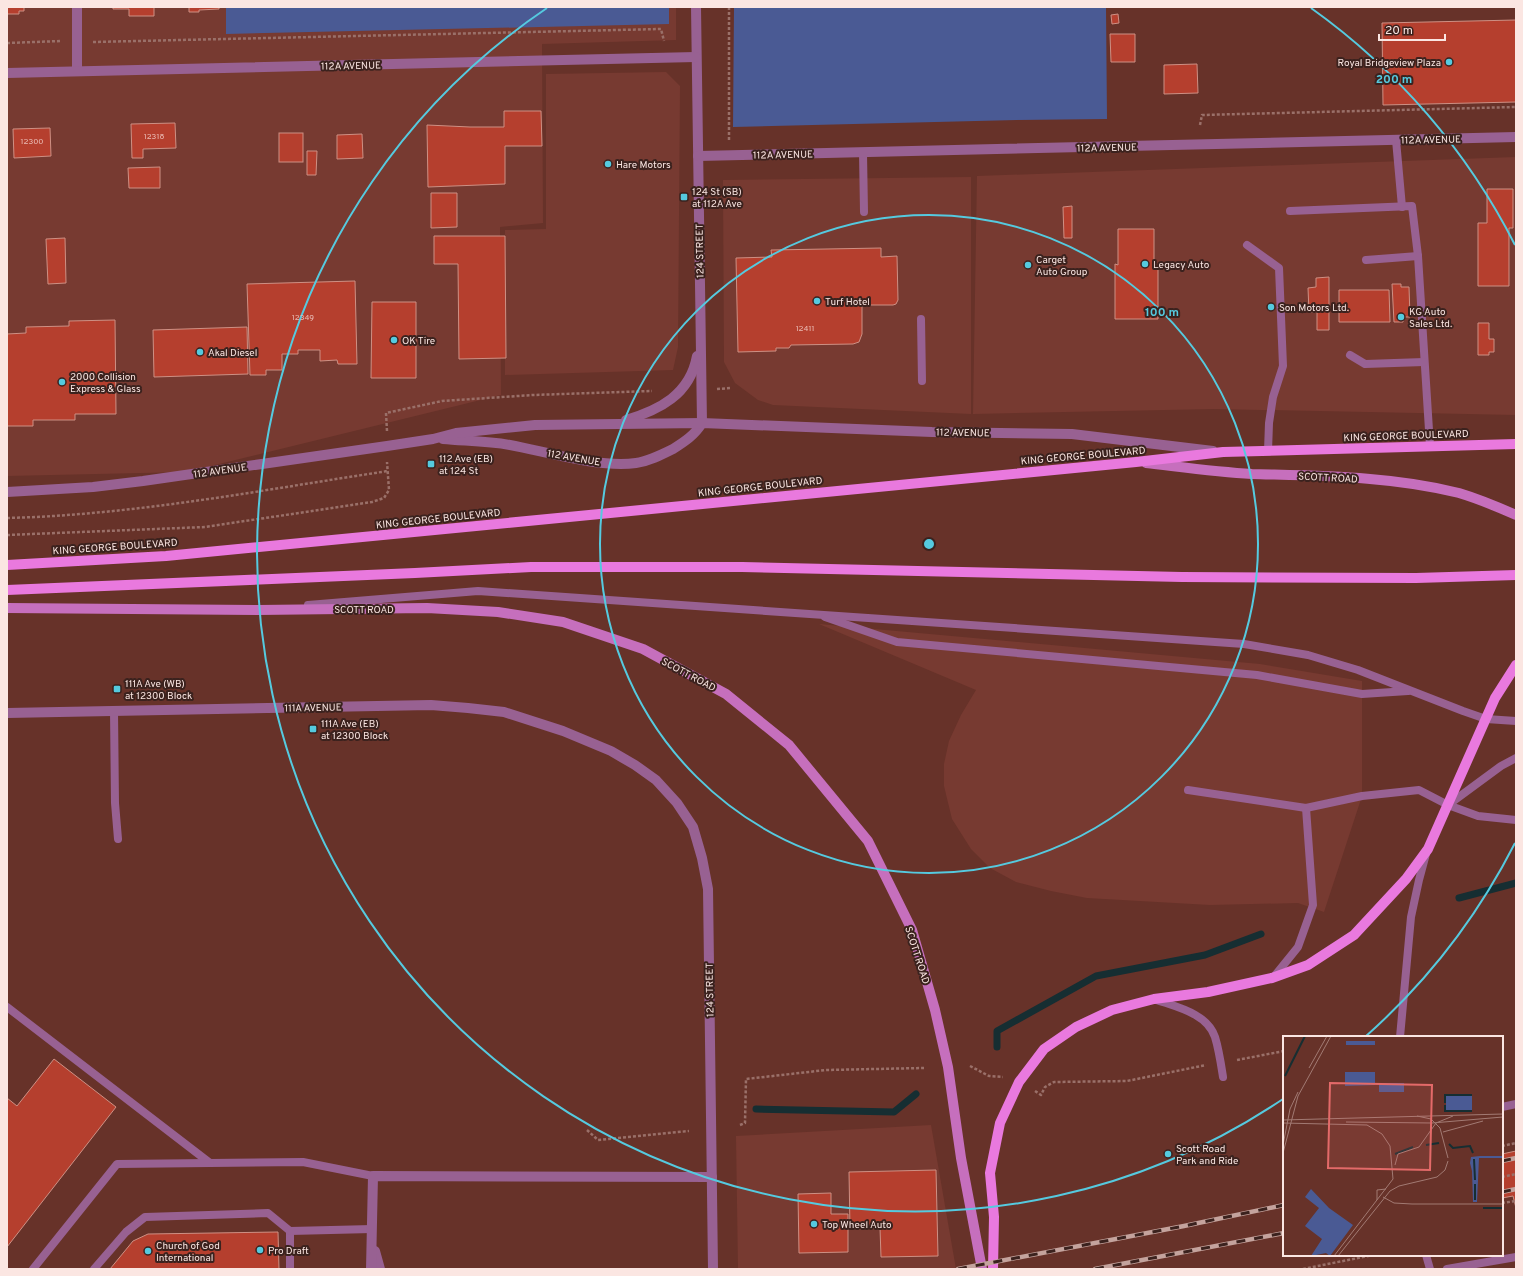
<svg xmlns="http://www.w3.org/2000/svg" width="1523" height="1276" font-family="Overpass,sans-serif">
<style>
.built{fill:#773a31}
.green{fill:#4a5a94}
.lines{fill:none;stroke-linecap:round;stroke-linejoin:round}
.stream{stroke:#162e32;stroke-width:7}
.building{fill:#b53f2e;stroke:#ce9084}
.path{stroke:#9a7069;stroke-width:2.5;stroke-dasharray:3 2;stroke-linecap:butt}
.lane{stroke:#986192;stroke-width:8}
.street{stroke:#986192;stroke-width:10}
.secondary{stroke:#c66fbd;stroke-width:10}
.primary{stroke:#e979de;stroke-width:10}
.rail-casing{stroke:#c4a39d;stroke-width:4.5}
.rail{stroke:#3b221e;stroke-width:3;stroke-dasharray:9;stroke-linecap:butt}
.ring{fill:none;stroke:#55cadf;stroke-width:2}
.poi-dot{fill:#55cadf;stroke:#3b221e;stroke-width:1.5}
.labels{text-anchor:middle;stroke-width:4;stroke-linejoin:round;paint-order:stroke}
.number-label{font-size:8px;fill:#eabcb5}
.poi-label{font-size:10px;fill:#fbe6e2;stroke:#3b221e;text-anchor:start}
.street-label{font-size:10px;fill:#fbe6e2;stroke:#3b221e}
.inset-river{fill:none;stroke:#162e32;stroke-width:2}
.inset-road{fill:none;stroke:#a27a73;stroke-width:1}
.view{fill:#e36a69;fill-opacity:0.15;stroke:#e36a69;stroke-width:2}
.inset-edge{fill:none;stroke:#fbe6e2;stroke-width:2}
.centre{fill:#55cadf;stroke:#3b221e;stroke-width:2}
.ring-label{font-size:12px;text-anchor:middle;font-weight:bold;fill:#55cadf;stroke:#3b221e;stroke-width:4;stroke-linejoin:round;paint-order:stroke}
</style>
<rect width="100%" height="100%" fill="#673229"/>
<!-- built -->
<g class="built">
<polygon points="7,7 676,7 676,40 542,44 543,223 500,227 501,395 186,472 7,476"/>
<polygon points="666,72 680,86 678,347 673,370 505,375 505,230 546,229 546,74"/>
<polygon points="1516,157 1516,415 1215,409 973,414 977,176"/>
<polygon points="971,177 971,414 773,405 758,400 735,383 724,362 723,180"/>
<polygon points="819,624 1260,664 1362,681 1362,796 1324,912 1298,903 1210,905 1087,898 1051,891 1016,882 990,868 971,849 952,819 944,786 944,764 949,741 961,715 976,690"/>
<polygon points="931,1125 956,1269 738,1269 736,1136"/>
</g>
<!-- green -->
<g class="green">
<polygon points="226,7 669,7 669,24 226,34"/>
<polygon points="734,7 1106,7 1107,119 1017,120 733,127"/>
</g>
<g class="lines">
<!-- stream -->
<g class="stream">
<polyline points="1459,898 1516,883"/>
<polyline points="997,1047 997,1031 1096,976 1205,955 1261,934"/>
<polyline points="756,1109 894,1112 916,1094"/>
</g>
</g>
<!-- building -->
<g class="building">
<polygon points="7,7 24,7 24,11 19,11 19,14 7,14"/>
<polygon points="113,7 154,7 154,16 129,16 129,9 113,9"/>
<polygon points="189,7 219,7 219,9 199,10 199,12 189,12"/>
<polygon points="1118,14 1119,23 1112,24 1111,15"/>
<polygon points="1516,20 1516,102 1383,105 1382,23"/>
<polygon points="1110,34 1135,34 1135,62 1111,62"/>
<polygon points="1197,64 1198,93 1164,94 1164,65"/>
<polygon points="504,111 541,111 542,146 505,146 505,184 428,187 427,125 470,127 504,127"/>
<polygon points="175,123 176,148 143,149 143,158 132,158 131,124"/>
<polygon points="50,128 51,156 14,158 13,129"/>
<rect x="279" y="133" width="24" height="29"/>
<polygon points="362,134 363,158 337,159 337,135"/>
<polygon points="307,151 317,151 316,175 307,175"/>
<polygon points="160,167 160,188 129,188 128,168"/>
<polygon points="1487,189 1513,189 1513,228 1509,228 1509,286 1478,286 1478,223 1487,223"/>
<polygon points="431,193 457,193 457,227 431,228"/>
<polygon points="1072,206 1072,238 1064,238 1063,207"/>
<polygon points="1118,229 1154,229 1154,265 1158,265 1158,319 1115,319 1115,264 1118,265"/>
<polygon points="434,236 505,236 506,358 459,359 458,264 434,264"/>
<polygon points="65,238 66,283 48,284 46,239"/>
<polygon points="881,248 881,257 897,256 898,300 896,304 893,305 862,305 862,334 859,342 853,344 791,345 789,348 776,348 776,351 738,352 736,258 772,257 771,250"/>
<polygon points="1329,277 1329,330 1317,330 1317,312 1309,312 1308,288 1316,287 1316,278"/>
<polygon points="355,281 357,364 338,364 337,360 320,361 320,350 298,350 298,354 282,354 282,370 266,370 266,375 250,375 247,284"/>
<polygon points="1392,284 1401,284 1401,287 1409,287 1410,317 1403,317 1403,322 1394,322"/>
<polygon points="1339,290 1389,290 1390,322 1339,322"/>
<polygon points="372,302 416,302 416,378 371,378"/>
<polygon points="115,320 116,414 75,414 75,420 33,420 33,426 7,426 7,334 26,333 26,327 69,326 69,321"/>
<polygon points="1478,323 1489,323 1489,339 1494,339 1494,352 1489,352 1489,355 1478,355"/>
<polygon points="247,327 248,374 154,377 153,330"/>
<polygon points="54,1059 116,1107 7,1247 7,1098 17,1106"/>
<polygon points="1516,1151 1516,1208 1513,1196 1502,1198 1502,1154"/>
<polygon points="936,1170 938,1256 881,1257 880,1228 850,1229 849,1172"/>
<polygon points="831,1193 831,1214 848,1214 848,1252 799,1253 798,1194"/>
<polygon points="278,1232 279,1269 110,1269 133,1241 148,1234"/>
</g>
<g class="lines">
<!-- path -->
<g class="path">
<polyline points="729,7 729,140"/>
<polyline points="93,42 661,29 664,41"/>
<polyline points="7,43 61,41"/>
<polyline points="1200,125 1202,115 1516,107"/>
<polyline points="717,389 731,388"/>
<polyline points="387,431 386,413 442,401 533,395 652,391"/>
<path d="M7,518C135,515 261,490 388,471"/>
<polyline points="7,535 205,527 372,502 384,498 389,490 387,462"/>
<polyline points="1237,1060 1284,1051"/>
<polyline points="970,1066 989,1076 1003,1077"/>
<polyline points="1035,1091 1041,1095 1045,1087 1054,1082 1127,1081 1206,1065"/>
<polyline points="740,1125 745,1123 746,1079 826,1070 924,1068"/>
<polyline points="587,1130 598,1140 689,1131"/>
<polyline points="1502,1146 1516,1143"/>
<polyline points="1502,1177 1516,1174"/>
<polyline points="1502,1203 1516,1201"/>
<polyline points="1303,1269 1373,1255"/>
</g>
<!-- lane -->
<g class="lane">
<polyline points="1396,140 1402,207"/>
<polyline points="863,153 864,212"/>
<polyline points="1290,211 1412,206 1418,256 1430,446"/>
<polyline points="1247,245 1279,268 1283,366 1273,397 1269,423 1268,451"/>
<polyline points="1366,260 1418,256"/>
<polyline points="921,319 922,381"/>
<polyline points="1350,355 1365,364 1424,362"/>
<polyline points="308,605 478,591 1244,644 1308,655 1358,670 1463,711 1486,719 1516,721"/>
<polyline points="825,617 897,642 1257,675 1362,694 1408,691"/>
<polyline points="114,711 115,803 118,839"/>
<polyline points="1188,790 1306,808 1362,796 1419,790 1448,805 1478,816 1516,820"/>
<polyline points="1448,805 1501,766 1516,758"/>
<polyline points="1273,978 1298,947 1313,905 1306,808"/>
<path d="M1154,999C1176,1007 1207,1013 1215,1037C1219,1050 1221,1064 1223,1077"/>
<polyline points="7,1007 210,1163 303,1162 373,1176"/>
<polyline points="1400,1037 1411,917 1419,880 1426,854"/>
<polyline points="1502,1107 1516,1104"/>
<polyline points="290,1231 290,1269"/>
<polyline points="1426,1255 1430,1269"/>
<polyline points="33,1269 117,1164 210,1163"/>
<polyline points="94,1269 126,1232 145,1217 268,1213 290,1231 372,1229"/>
<polyline points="1447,1269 1516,1257"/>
</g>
<!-- street -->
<g class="street">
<polyline points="696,7 702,423"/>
<polyline points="77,71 77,7"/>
<polyline points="7,73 696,57"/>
<polyline points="698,156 1516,137"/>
<path d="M626,420C659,410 690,395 697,356"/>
<path d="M443,439C465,441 487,441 510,445C547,452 599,468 636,463C649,461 661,455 673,449C684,442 695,435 702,423"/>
<polyline points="7,492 93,487 143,481 387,446 433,439 456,433 535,425 702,423 932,432 1072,434 1213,451"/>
<polyline points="7,713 431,705 468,708 504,712 563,731 611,751 635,765 656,780 677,803 693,827 702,858 708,889 713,1269"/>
<polyline points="375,1251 380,1269"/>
<polyline points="371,1269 373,1176 712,1177"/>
</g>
<!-- secondary -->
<g class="secondary">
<path d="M1146,463C1181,467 1216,472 1252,474C1321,476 1392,476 1459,493C1479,499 1498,507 1516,515"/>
<polyline points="7,608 258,610 427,608 498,612 563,622 643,649 726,694 789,745 868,841 912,930 935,1010 948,1067 961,1158 982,1269"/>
</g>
<!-- primary -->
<g class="primary">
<polyline points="7,565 166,556 1136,462 1223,452 1516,444"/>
<polyline points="7,590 415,573 531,567 742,567 1182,577 1416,578 1516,575"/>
<polyline points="993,1269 994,1217 990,1173 1000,1123 1019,1082 1044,1049 1076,1027 1112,1010 1154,999 1208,992 1272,978 1308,965 1354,935 1406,879 1428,849 1495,698 1516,665"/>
</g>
<defs>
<g id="rail">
<polyline points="1502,1161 1516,1158"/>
<polyline points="1502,1192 1516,1189"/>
<polyline points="958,1269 1184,1226 1284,1205"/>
<polyline points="1095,1269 1284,1233"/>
</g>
</defs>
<!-- rail casing -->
<use href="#rail" class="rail-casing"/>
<!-- rail -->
<use href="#rail" class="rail"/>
</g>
<!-- distance rings -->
<g class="ring">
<circle cx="929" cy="544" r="329"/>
<path d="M1515 843A658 658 0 0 1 1365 1037M1283 1099A658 658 0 0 1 547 8M1311 8A658 658 0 0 1 1515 245"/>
</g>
<!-- markers -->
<g class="poi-dot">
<circle cx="1449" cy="62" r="4"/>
<circle cx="608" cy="164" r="4"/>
<rect x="680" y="193" width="8" height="8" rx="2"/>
<circle cx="1145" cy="264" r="4"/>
<circle cx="1028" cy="265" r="4"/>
<circle cx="817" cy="301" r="4"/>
<circle cx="1271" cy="307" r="4"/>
<circle cx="1401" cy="317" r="4"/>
<circle cx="394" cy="340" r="4"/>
<circle cx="200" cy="352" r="4"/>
<circle cx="62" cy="382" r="4"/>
<rect x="427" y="460" width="8" height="8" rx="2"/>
<rect x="113" y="685" width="8" height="8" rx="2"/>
<rect x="309" y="725" width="8" height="8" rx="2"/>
<circle cx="1168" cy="1154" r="4"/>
<circle cx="814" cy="1224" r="4"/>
<circle cx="260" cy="1250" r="4"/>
<circle cx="148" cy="1251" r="4"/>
</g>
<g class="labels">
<!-- number labels -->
<g class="number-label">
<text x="154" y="139">12318</text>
<text x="32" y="144">12300</text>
<text x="303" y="320">12349</text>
<text x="805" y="331">12411</text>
</g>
<!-- poi labels -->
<g class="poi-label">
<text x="1441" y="66" text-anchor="end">Royal Bridgeview Plaza</text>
<text x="616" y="168">Hare Motors</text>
<text x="692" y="195">124 St (SB)<tspan x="692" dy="12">at 112A Ave</tspan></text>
<text x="1036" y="263">Carget<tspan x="1036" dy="12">Auto Group</tspan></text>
<text x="1153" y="268">Legacy Auto</text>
<text x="825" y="305">Turf Hotel</text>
<text x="1279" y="311">Son Motors Ltd.</text>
<text x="1409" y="315">KG Auto<tspan x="1409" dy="12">Sales Ltd.</tspan></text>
<text x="402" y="344">OK Tire</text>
<text x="208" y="356">Akal Diesel</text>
<text x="70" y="380">2000 Collision<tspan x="70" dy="12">Express &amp; Glass</tspan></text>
<text x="439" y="462">112 Ave (EB)<tspan x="439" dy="12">at 124 St</tspan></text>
<text x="125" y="687">111A Ave (WB)<tspan x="125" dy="12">at 12300 Block</tspan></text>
<text x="321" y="727">111A Ave (EB)<tspan x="321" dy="12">at 12300 Block</tspan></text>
<text x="1176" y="1152">Scott Road<tspan x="1176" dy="12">Park and Ride</tspan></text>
<text x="822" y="1228">Top Wheel Auto</text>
<text x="156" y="1249">Church of God<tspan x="156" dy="12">International</tspan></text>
<text x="268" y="1254">Pro Draft</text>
</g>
<!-- street labels -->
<g class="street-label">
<text transform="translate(351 65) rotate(-1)" y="4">112A AVENUE</text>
<text transform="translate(1431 139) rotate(-1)" y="4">112A AVENUE</text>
<text transform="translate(1107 147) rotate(-1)" y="4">112A AVENUE</text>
<text transform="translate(783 154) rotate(-1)" y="4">112A AVENUE</text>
<text transform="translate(699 251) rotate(-91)" y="4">124 STREET</text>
<text transform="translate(963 432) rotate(1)" y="4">112 AVENUE</text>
<text transform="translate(1406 435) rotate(-2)" y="4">KING GEORGE BOULEVARD</text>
<text transform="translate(1083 455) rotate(-5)" y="4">KING GEORGE BOULEVARD</text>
<text transform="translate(574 457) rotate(10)" y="4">112 AVENUE</text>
<text transform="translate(220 470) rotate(-8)" y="4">112 AVENUE</text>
<text transform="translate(1328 477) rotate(3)" y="4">SCOTT ROAD</text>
<text transform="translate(760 486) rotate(-6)" y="4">KING GEORGE BOULEVARD</text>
<text transform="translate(438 518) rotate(-6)" y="4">KING GEORGE BOULEVARD</text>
<text transform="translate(115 546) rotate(-4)" y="4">KING GEORGE BOULEVARD</text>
<text x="364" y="613">SCOTT ROAD</text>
<text transform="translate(689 674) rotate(28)" y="4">SCOTT ROAD</text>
<text transform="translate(313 707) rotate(-1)" y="4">111A AVENUE</text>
<text transform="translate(918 955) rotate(72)" y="4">SCOTT ROAD</text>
<text transform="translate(709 990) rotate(-91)" y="4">124 STREET</text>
</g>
</g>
<!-- overview -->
<g transform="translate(1283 1036)">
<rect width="220" height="220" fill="#673229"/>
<path d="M63,5H92V9H63ZM62,36H92V49L62,50ZM96,47H121V56H96ZM163,60H189V75L163,74ZM197,120H220V122H196L194,166H190L189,135L187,127L188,121ZM28,153L46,172L70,189L47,220L43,217L28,220L39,203L22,190L36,172L22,161Z" fill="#4a5a94"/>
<path class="inset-river" d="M2,40L22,0M162,67V59H189M162,69V75H189M166,108L170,112L187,110L190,117M143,109L156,107M112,118L130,111M191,123L192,144M192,164V148M200,172H220"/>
<path class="inset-road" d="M26,32L44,0M134,80L148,83L157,92L165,122M0,84L220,78M63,86L149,87L220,81M0,87L84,89L99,98L107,110L110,143L51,220M160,96L200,85M0,109L7,73L15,56M0,117L15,60L48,0M112,129L115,118L136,111L153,87L170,80M100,161L111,167L129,168H220M94,164V154L103,153M55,220L107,155L116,150L154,141L162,134L165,125"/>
<path class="view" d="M47,47L149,49L147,134L45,132Z"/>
<rect width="220" height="220" class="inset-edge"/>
</g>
<circle cx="929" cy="544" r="6" class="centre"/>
<g class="ring-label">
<text x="1394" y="83">200 m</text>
<text x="1162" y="316">100 m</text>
</g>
<!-- border -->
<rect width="1523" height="1276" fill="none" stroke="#fbe6e2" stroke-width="16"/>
<!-- scale -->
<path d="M1379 34v6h66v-6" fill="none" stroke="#fbe6e2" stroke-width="2"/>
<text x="1385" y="34" font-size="12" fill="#fbe6e2" stroke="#3b221e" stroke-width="3" paint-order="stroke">20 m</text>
</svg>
